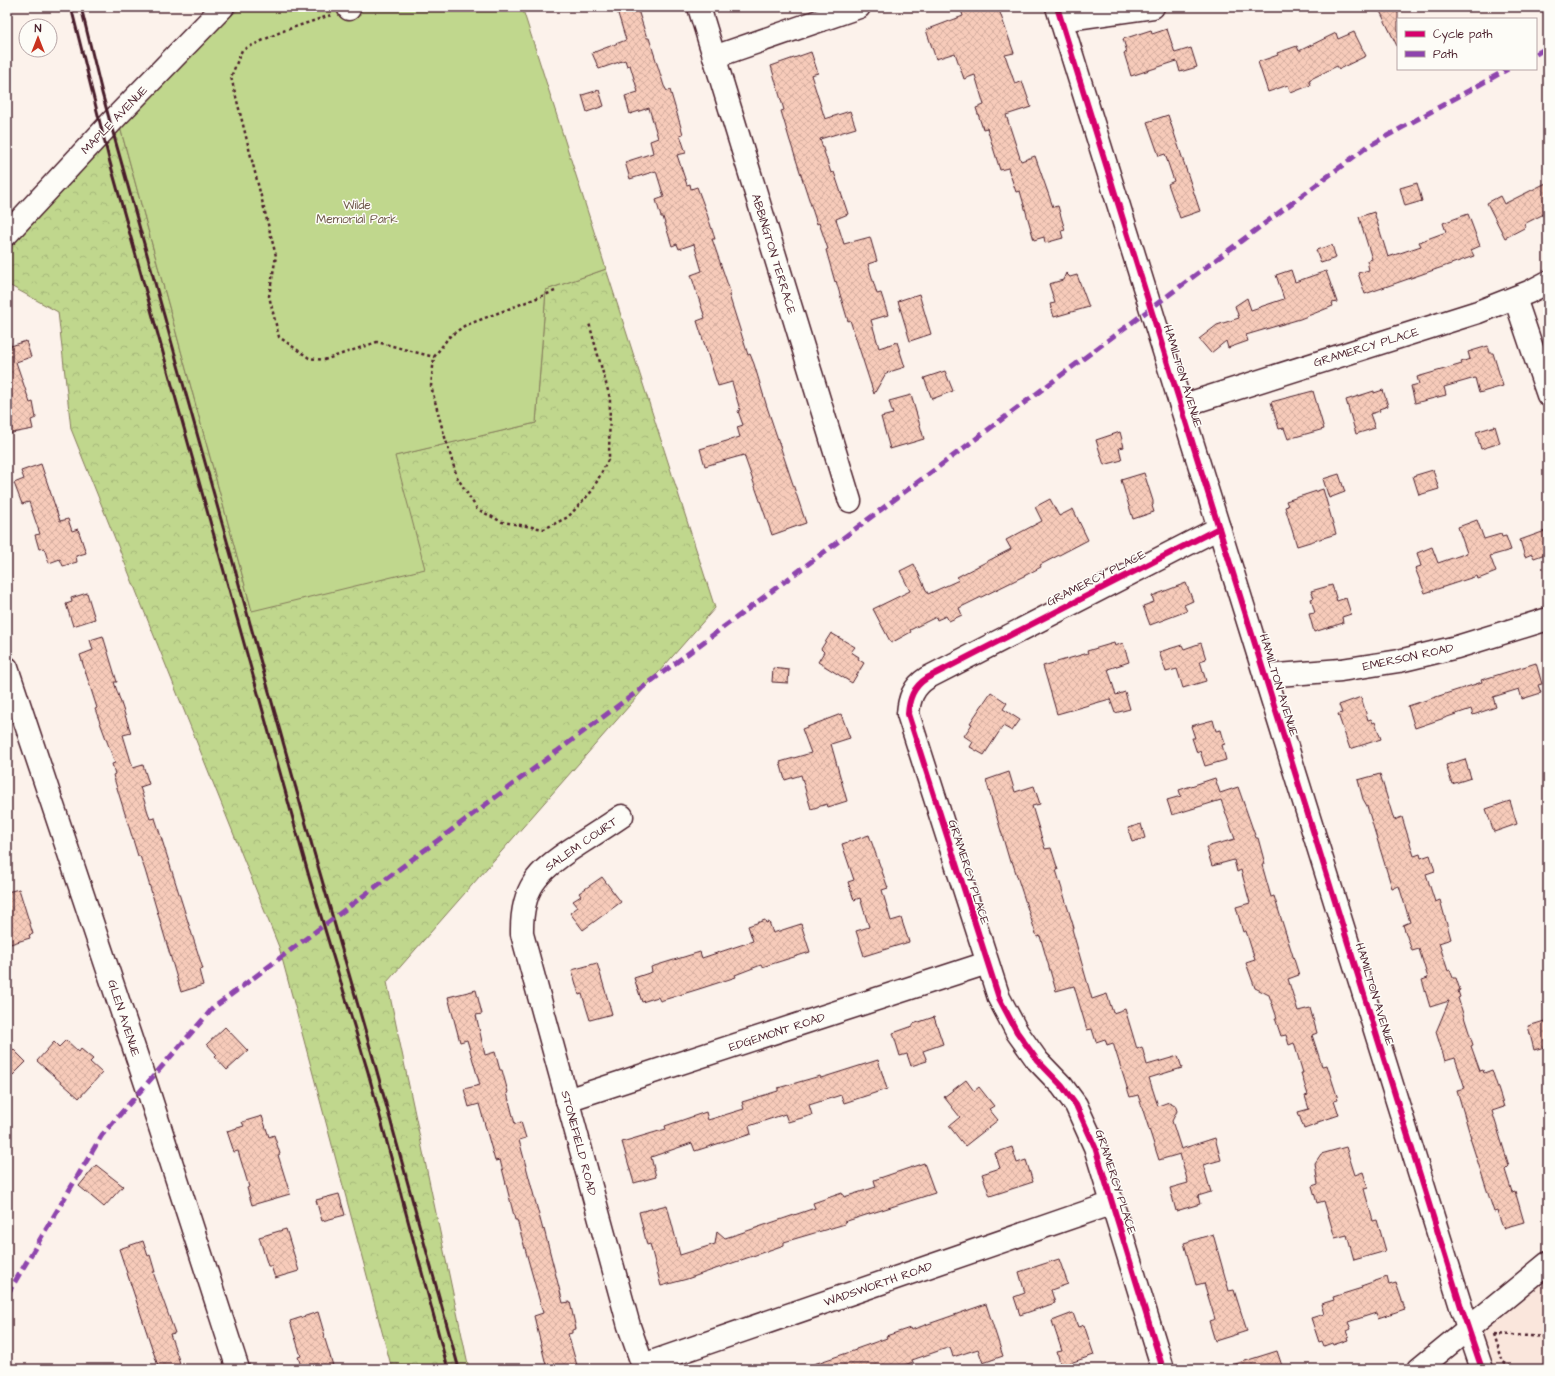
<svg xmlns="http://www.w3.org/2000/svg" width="1555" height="1376" font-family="'Architects Daughter',sans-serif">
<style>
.built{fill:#fae6dc}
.forest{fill:url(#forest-crowns);stroke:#857b5c}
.green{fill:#c0d78d;stroke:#857b5c}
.building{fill:url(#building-cross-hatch);stroke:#4a1f2b}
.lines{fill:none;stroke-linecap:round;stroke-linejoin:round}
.minor-casing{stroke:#4a1f2b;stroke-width:25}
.major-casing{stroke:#4a1f2b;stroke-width:25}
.path{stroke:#4a1f2b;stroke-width:2.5;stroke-dasharray:3 3;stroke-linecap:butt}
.minor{stroke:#fdfcf7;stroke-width:22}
.major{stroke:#fdfcf7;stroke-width:22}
.rail{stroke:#4a1f2b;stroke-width:3}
.quiet{stroke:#8e44ad;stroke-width:5;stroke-dasharray:10 5;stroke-linecap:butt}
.cycleway-casing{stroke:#fdfcf7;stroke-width:8}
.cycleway{stroke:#d6006c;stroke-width:6}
.labels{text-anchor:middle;stroke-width:3;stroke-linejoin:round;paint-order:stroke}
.street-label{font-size:12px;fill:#4a1f2b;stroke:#fdfcf7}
.park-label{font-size:12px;fill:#6d5648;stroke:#fdfcf7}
</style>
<defs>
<pattern id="forest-crowns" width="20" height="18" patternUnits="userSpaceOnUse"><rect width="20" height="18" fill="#c0d78d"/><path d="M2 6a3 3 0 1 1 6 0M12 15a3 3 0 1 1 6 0" fill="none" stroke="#a6b87a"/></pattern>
<pattern id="building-cross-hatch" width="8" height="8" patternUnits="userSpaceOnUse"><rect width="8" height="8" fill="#f7cbba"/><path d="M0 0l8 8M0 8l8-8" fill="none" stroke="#d5aea0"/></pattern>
</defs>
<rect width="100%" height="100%" fill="#fcf2eb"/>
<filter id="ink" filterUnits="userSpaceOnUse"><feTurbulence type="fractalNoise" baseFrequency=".025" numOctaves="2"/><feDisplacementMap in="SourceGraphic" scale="8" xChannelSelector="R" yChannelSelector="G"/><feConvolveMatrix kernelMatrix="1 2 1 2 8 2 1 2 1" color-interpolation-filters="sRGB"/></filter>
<g filter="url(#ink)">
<!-- built -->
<polygon class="built" points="1548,1263 1548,1369 1482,1369 1468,1328"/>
<!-- forest -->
<polygon class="forest" points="117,116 252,611 394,456 536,423 546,290 606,269 715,608 387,982 469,1369 392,1369 279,947 71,429 58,312 7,284 7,234"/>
<!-- green -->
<polygon class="green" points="241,7 522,7 606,269 546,290 536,423 395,456 425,569 252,611 117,116"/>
<!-- building -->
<g class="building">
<polygon points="616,7 637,7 647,38 649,38 664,86 667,91 670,90 683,134 680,135 686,153 677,155 687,185 690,184 691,189 697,187 706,211 715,239 712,239 731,294 729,295 748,355 750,354 754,364 767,407 806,523 772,535 744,455 705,466 700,449 740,437 737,427 743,425 738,411 740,410 732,382 718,386 697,321 705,318 691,275 702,271 694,244 679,249 677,244 672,246 663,217 661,217 656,200 664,197 656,171 630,179 625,162 653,153 650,141 658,138 649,108 630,114 625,96 638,92 630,65 627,66 625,60 599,69 592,53 626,40"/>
<polygon points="960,7 998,7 1014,53 1005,55 1015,84 1022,81 1031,107 1006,115 1021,161 1035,156 1053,207 1058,206 1065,230 1061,231 1063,238 1045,243 1044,237 1034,240 1020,191 1016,192 1008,168 1000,170 987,128 983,129 976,108 984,105 975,75 964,79 955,53 936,59 926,30 963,16"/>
<polygon points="1378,7 1398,7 1398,48"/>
<polygon points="1167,29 1175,53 1191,48 1197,67 1180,72 1177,61 1131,76 1124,53 1127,52 1123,39 1151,30 1152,34"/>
<polygon points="1354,32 1366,56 1339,69 1337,66 1309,80 1311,85 1291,93 1288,85 1268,92 1258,62 1278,55 1277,53 1297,46 1299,51 1336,33 1338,39"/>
<polygon points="811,52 818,73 811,75 825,119 850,111 856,128 820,139 831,173 834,172 848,214 836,219 844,244 870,237 877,261 868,264 877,294 881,293 888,315 871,320 879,348 897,342 905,367 886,373 874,394 850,320 848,321 836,281 835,282 826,250 828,249 819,223 817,224 790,141 781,111 784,110 771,66"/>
<polygon points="599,90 604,106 587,112 582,95"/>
<polygon points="1168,115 1200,211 1180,218 1168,184 1174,181 1165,154 1159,156 1147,122"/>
<polygon points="1548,182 1548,212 1524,224 1526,227 1505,238 1487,203 1500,196 1504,204"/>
<polygon points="1417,183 1422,201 1405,206 1400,188"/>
<polygon points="1374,212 1388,257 1421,246 1419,242 1446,232 1443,223 1468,214 1480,246 1471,250 1474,256 1365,294 1358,273 1369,270 1367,261 1372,259 1359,217"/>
<polygon points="1332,245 1336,258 1321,263 1316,250"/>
<polygon points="1291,270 1295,282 1326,271 1337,302 1332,303 1333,306 1300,319 1246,335 1248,341 1228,348 1226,341 1211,353 1199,339 1217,325 1239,318 1235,306 1247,298 1251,310 1284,299 1276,275"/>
<polygon points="1066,273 1070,277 1077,275 1089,307 1054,317 1050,304 1055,303 1049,284 1063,280"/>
<polygon points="919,294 931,334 910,341 898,301"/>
<polygon points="26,341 31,357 16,362 30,403 33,402 36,418 31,420 33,429 7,434 7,342 10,342 11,346"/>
<polygon points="1488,346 1490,353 1493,353 1503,386 1479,393 1475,378 1444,387 1446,395 1415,403 1411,386 1419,384 1417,377 1462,364 1461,362 1470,359 1468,352"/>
<polygon points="945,371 953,391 932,399 924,378"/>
<polygon points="1383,390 1388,406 1379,409 1380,411 1370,414 1375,428 1356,434 1346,400 1374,391 1374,393"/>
<polygon points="1313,391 1324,429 1288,439 1284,428 1279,429 1271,402"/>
<polygon points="911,395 924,439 890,449 881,417 893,414 889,401"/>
<polygon points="1495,426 1500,443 1481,449 1476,432"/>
<polygon points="1120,432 1124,447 1119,448 1122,460 1104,465 1096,440"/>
<polygon points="41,464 60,521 68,519 72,531 78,529 86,553 76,556 77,562 63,566 60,559 49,563 44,548 39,549 35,535 40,534 29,502 22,504 14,483 24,479 21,471"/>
<polygon points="1433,470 1439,489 1419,495 1413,476"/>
<polygon points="1144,473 1153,501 1153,505 1152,506 1154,512 1133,519 1121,480"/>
<polygon points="1339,474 1345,492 1329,498 1323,479"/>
<polygon points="1323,489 1336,534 1297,546 1285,507 1288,506 1286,501"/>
<polygon points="1050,499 1059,516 1073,509 1088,540 1040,565 1041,567 1026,575 959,608 962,615 949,621 946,616 937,620 936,617 910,630 911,632 891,643 873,609 910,591 900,571 914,564 928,594 959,580 957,577 1011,549 1006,540 1042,521 1035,507"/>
<polygon points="1477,520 1484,539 1501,534 1502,537 1506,536 1511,550 1490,556 1496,572 1478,579 1477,576 1425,593 1415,568 1421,566 1417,553 1432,547 1438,563 1467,553 1458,527"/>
<polygon points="1548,530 1548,553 1534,558 1532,554 1525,557 1520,540"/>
<polygon points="1186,583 1193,601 1184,605 1187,611 1150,625 1143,606 1154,602 1152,596"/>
<polygon points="1332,585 1337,601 1346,598 1351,614 1342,617 1343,623 1314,632 1309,614 1315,613 1311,599 1314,598 1311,591"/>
<polygon points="87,593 95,619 73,626 66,604 72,602 71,598"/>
<polygon points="831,633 855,647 851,652 859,657 858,659 864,663 852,683 818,662 824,652 821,649"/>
<polygon points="103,636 117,682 114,682 131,733 123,735 133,768 143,765 149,784 140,787 150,819 155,818 203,969 199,970 203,985 181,992 145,870 140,856 138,856 113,775 115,774 112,764 115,763 95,709 97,708 80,655 93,650 90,640"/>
<polygon points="1114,643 1115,646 1123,643 1129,662 1108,669 1116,695 1125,692 1130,709 1115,713 1110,699 1057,714 1043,666 1088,653 1087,651"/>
<polygon points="1201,643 1206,659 1200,661 1206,681 1183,688 1177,669 1166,672 1159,652 1182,645 1184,649"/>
<polygon points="1536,663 1542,684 1538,685 1541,693 1522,699 1519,689 1493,697 1496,707 1473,715 1471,709 1415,728 1408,706 1482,682 1481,680"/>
<polygon points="773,668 789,670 788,683 772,682"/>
<polygon points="991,692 1007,703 1003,709 1020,720 1012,731 1003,726 984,755 970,747 973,742 964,736 972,724 970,723"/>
<polygon points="1361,697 1368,720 1371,719 1373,723 1375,722 1381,739 1350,749 1338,714 1342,713 1339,705"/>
<polygon points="841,714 850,738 831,744 847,801 828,807 827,804 811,809 801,775 785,780 780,762 811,753 802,729"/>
<polygon points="1213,720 1216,731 1221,730 1225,744 1222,745 1226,760 1205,766 1200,751 1197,753 1192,738 1195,738 1191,726"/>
<polygon points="1465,759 1471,778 1452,784 1446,765"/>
<polygon points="1009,772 1015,792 1034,786 1040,804 1032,806 1045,849 1051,848 1058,870 1056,870 1074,928 1072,929 1092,999 1107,994 1113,1013 1125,1009 1137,1049 1142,1047 1147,1065 1178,1056 1182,1068 1149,1078 1158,1106 1169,1102 1175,1105 1177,1111 1172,1121 1181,1149 1215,1138 1221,1160 1203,1165 1211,1192 1198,1196 1200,1204 1176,1211 1170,1188 1188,1183 1180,1154 1159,1160 1138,1095 1130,1097 1113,1043 1107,1045 1105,1039 1096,1042 1092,1029 1087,1030 1074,986 1056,991 1040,936 1037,937 1012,861 1010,862 986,780"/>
<polygon points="1380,774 1394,820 1402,817 1414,856 1420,854 1421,858 1430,855 1435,871 1426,874 1435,902 1440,900 1451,939 1439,943 1448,971 1450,970 1453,978 1456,978 1460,990 1458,991 1460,997 1458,998 1473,1045 1471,1046 1480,1071 1483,1070 1484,1073 1492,1070 1504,1107 1492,1111 1509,1166 1505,1170 1512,1192 1515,1191 1524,1222 1503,1228 1497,1211 1494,1212 1470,1138 1471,1138 1457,1090 1465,1088 1455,1058 1445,1061 1436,1032 1449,1001 1430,1007 1422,980 1428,978 1419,949 1412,951 1403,925 1410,922 1399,886 1392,888 1367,806 1363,799 1358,780"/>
<polygon points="1215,778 1220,793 1238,787 1256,838 1258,838 1265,864 1262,865 1271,897 1274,896 1299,975 1288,979 1298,1011 1310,1008 1317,1033 1312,1035 1322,1066 1327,1065 1338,1099 1334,1100 1339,1115 1318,1122 1318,1124 1304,1129 1298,1112 1309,1109 1305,1096 1308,1095 1301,1073 1303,1073 1294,1043 1289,1045 1286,1035 1281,1036 1275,1018 1277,1018 1269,995 1255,988 1246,963 1255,960 1246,931 1243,932 1236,907 1250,903 1241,870 1237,872 1234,860 1212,866 1206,847 1235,839 1221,800 1172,815 1167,800 1181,796 1179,790"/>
<polygon points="1510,801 1517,824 1494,832 1486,809"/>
<polygon points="1141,824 1145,838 1132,842 1128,828"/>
<polygon points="869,835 888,888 882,890 891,921 901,918 909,942 864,956 856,931 869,927 860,898 854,900 848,882 854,880 842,844"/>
<polygon points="602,877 621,902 583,930 570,913 578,907 573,901 581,896 579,893"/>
<polygon points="19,889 33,934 29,935 30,938 7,945 7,892"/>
<polygon points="765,920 766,923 769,922 773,933 801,924 810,952 762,967 761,965 735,975 736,977 699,989 660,1001 658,997 642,1002 634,978 652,972 651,967 700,952 702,958 753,941 748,926"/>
<polygon points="597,963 612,1014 590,1020 582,994 579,995 572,970"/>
<polygon points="476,990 482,1014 476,1015 485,1055 495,1052 500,1070 502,1070 508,1092 507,1093 515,1124 521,1122 526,1138 519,1140 543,1230 544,1229 563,1303 570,1302 576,1329 572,1330 572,1333 568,1334 578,1369 547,1369 534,1316 543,1313 517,1220 515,1220 500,1160 495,1161 479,1104 469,1107 464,1089 480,1085 467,1040 460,1042 448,997"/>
<polygon points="934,1017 943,1044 923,1051 927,1061 911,1066 907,1054 900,1056 893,1033 913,1026 913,1024"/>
<polygon points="1548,1020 1548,1046 1534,1050 1528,1026"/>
<polygon points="225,1027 248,1051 227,1070 215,1057 217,1055 207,1044"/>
<polygon points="66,1040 79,1052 81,1049 93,1059 90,1062 102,1073 79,1098 37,1061 54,1042 59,1047"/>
<polygon points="7,1043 26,1062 7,1081"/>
<polygon points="878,1060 887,1089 844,1103 841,1095 809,1105 812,1115 788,1122 785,1114 749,1126 751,1134 736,1139 736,1138 695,1151 692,1143 651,1157 656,1177 634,1183 622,1142 666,1129 665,1126 706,1112 708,1120 744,1109 742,1102 778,1091 778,1088 820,1076 821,1078"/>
<polygon points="966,1080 974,1091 979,1087 994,1106 989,1109 998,1120 965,1146 949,1126 960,1117 944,1097"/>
<polygon points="262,1116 269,1137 274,1135 280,1154 278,1155 290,1194 252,1205 247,1188 249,1187 238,1151 234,1152 227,1131 244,1126 242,1122"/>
<polygon points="1012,1147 1017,1163 1026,1160 1033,1182 990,1196 982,1174 1000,1168 995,1153"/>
<polygon points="1346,1147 1355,1175 1363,1172 1368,1188 1364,1189 1373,1221 1377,1220 1386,1251 1354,1260 1347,1235 1335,1238 1324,1201 1317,1203 1312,1186 1318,1184 1315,1163 1321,1154"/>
<polygon points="924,1163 935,1193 844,1222 845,1224 784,1242 784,1245 687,1279 661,1286 650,1244 647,1245 639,1212 667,1205 680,1255 715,1244 717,1231 725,1238 738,1234 815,1208 813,1203 842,1193 844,1197 876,1187 874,1180"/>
<polygon points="96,1165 123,1186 104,1207 79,1186"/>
<polygon points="339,1194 345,1215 322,1221 316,1200"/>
<polygon points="286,1229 299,1271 275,1278 271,1266 268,1266 259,1237"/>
<polygon points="1213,1234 1229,1291 1234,1290 1247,1331 1215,1341 1209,1321 1215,1319 1204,1283 1196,1285 1184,1243"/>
<polygon points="143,1241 148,1256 150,1255 155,1272 153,1272 175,1333 170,1334 182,1369 159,1369 119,1249"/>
<polygon points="1059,1259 1068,1284 1051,1290 1055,1303 1020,1315 1014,1297 1025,1293 1019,1272"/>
<polygon points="1387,1277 1389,1285 1396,1283 1405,1309 1378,1318 1376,1313 1348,1322 1351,1329 1347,1331 1349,1336 1347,1337 1348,1340 1333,1345 1332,1343 1324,1346 1322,1341 1319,1342 1311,1318 1324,1314 1321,1304 1334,1300 1333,1297 1362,1288 1361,1286"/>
<polygon points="986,1304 1003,1356 983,1363 978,1349 953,1357 950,1347 912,1360 913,1362 894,1369 809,1369 808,1366 856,1350 856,1349 887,1338 886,1336 910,1328 911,1330"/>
<polygon points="318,1312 325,1336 324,1336 334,1369 302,1369 298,1357 301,1356 290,1321"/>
<polygon points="1073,1313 1078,1327 1084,1325 1094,1355 1061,1366 1057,1352 1062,1351 1052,1321"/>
<polygon points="1277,1351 1283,1369 1230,1369 1229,1366"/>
</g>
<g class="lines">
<defs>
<g id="minor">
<polyline points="349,7 349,9"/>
<polyline points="699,7 850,501"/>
<polyline points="1057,7 1462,1310 1482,1369"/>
<polyline points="1061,20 1153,7"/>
<polyline points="714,57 859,7"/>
<polyline points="1515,298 1548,395"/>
<polyline points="1181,406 1478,312 1529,292 1548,282"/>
<polyline points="7,668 146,1084 238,1369"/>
<polyline points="1265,676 1341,670 1399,661 1457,647 1548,619"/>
<path d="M622,816C606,827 590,837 573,848C537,872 521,888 522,934L629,1326L644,1369"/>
<polyline points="567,1100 987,963"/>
<polyline points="643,1365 1113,1203"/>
<path d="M1163,1369L1095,1147L1076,1105L1062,1086L1037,1060L1017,1032L999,998L908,714C909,699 913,687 927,678L1219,528"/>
<polyline points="1419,1369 1548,1263"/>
</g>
<polyline id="major" points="7,234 117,116 223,7"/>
</defs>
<!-- minor casing -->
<use href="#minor" class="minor-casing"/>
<!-- major casing -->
<use href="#major" class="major-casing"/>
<!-- path -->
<g class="path">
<polyline points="331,15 283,31 242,50 231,77 276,256 269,296 279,337 309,358 324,360 377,342 434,357"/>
<polyline points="555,291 464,326 449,337 434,357 431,386 441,424 457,477 477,509 502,522 544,529 568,517 592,491 609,458 610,398 589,323"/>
<polyline points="1494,1334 1503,1362 1515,1369"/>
<polyline points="1494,1334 1548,1337"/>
</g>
<!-- minor -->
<use href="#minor" class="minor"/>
<!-- major -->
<use href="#major" class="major"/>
<!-- rail -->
<g class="rail">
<polyline points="71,7 109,159 310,880 368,1072 448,1369"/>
<polyline points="81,7 102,93 309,835 376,1068 459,1369"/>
</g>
<!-- quiet -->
<g class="quiet">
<polyline points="1536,54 1548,47"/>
<polyline points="7,1295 102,1135 213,1008 1367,147 1508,69"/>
</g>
<defs>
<g id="cycleway">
<polyline points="1057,7 1462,1310 1482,1369"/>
<path d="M1163,1369L1095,1147L1076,1105L1062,1086L1037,1060L1017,1032L999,998L908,714C909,699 913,687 927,678L1219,528"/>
</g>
</defs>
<!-- cycleway casing -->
<use href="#cycleway" class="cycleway-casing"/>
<!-- cycleway -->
<use href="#cycleway" class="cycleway"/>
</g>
</g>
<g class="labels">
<!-- street labels -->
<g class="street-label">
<text transform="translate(114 120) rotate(-46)" y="4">MAPLE AVENUE</text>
<text transform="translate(774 254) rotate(73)" y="4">ABBINGTON TERRACE</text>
<text transform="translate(1366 347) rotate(-17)" y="4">GRAMERCY PLACE</text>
<text transform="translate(1183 376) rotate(73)" y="4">HAMILTON AVENUE</text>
<text transform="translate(1096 578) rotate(-27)" y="4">GRAMERCY PLACE</text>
<text transform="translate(1408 657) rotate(-12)" y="4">EMERSON ROAD</text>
<text transform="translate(1279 685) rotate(73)" y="4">HAMILTON AVENUE</text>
<text transform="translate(581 844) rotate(-35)" y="4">SALEM COURT</text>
<text transform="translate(969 872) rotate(72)" y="4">GRAMERCY PLACE</text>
<text transform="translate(1375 994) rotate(73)" y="4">HAMILTON AVENUE</text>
<text transform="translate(124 1018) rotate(72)" y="4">GLEN AVENUE</text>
<text transform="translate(777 1032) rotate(-18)" y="4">EDGEMONT ROAD</text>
<text transform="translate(579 1143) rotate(75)" y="4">STONEFIELD ROAD</text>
<text transform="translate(1116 1182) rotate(72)" y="4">GRAMERCY PLACE</text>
<text transform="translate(878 1284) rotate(-19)" y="4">WADSWORTH ROAD</text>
</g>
<!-- park labels -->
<g class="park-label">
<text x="357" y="209">Wilde<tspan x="357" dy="14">Memorial Park</tspan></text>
</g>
</g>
<!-- margin -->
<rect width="1555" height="1376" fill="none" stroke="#fdfcf7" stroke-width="24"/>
<rect x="12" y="12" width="1531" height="1352" fill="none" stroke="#4a1f2b" stroke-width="1.5" filter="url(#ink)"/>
<!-- legend -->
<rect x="1397" y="18" width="140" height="52" fill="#fdfcf7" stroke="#b5a4a5"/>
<rect x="1405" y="31" width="20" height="6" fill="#d6006c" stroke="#b5a4a5"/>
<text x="1433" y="38" font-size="12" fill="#4a1f2b">Cycle path</text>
<rect x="1405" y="51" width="20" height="6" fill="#8e44ad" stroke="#b5a4a5"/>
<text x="1433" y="58" font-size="12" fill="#4a1f2b">Path</text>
<!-- north arrow -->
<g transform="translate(38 38)"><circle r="19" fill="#fdfcf7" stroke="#b5a4a5"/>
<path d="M0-3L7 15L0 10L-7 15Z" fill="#c8321e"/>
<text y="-6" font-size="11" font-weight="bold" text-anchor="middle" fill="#4a1f2b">N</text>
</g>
</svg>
